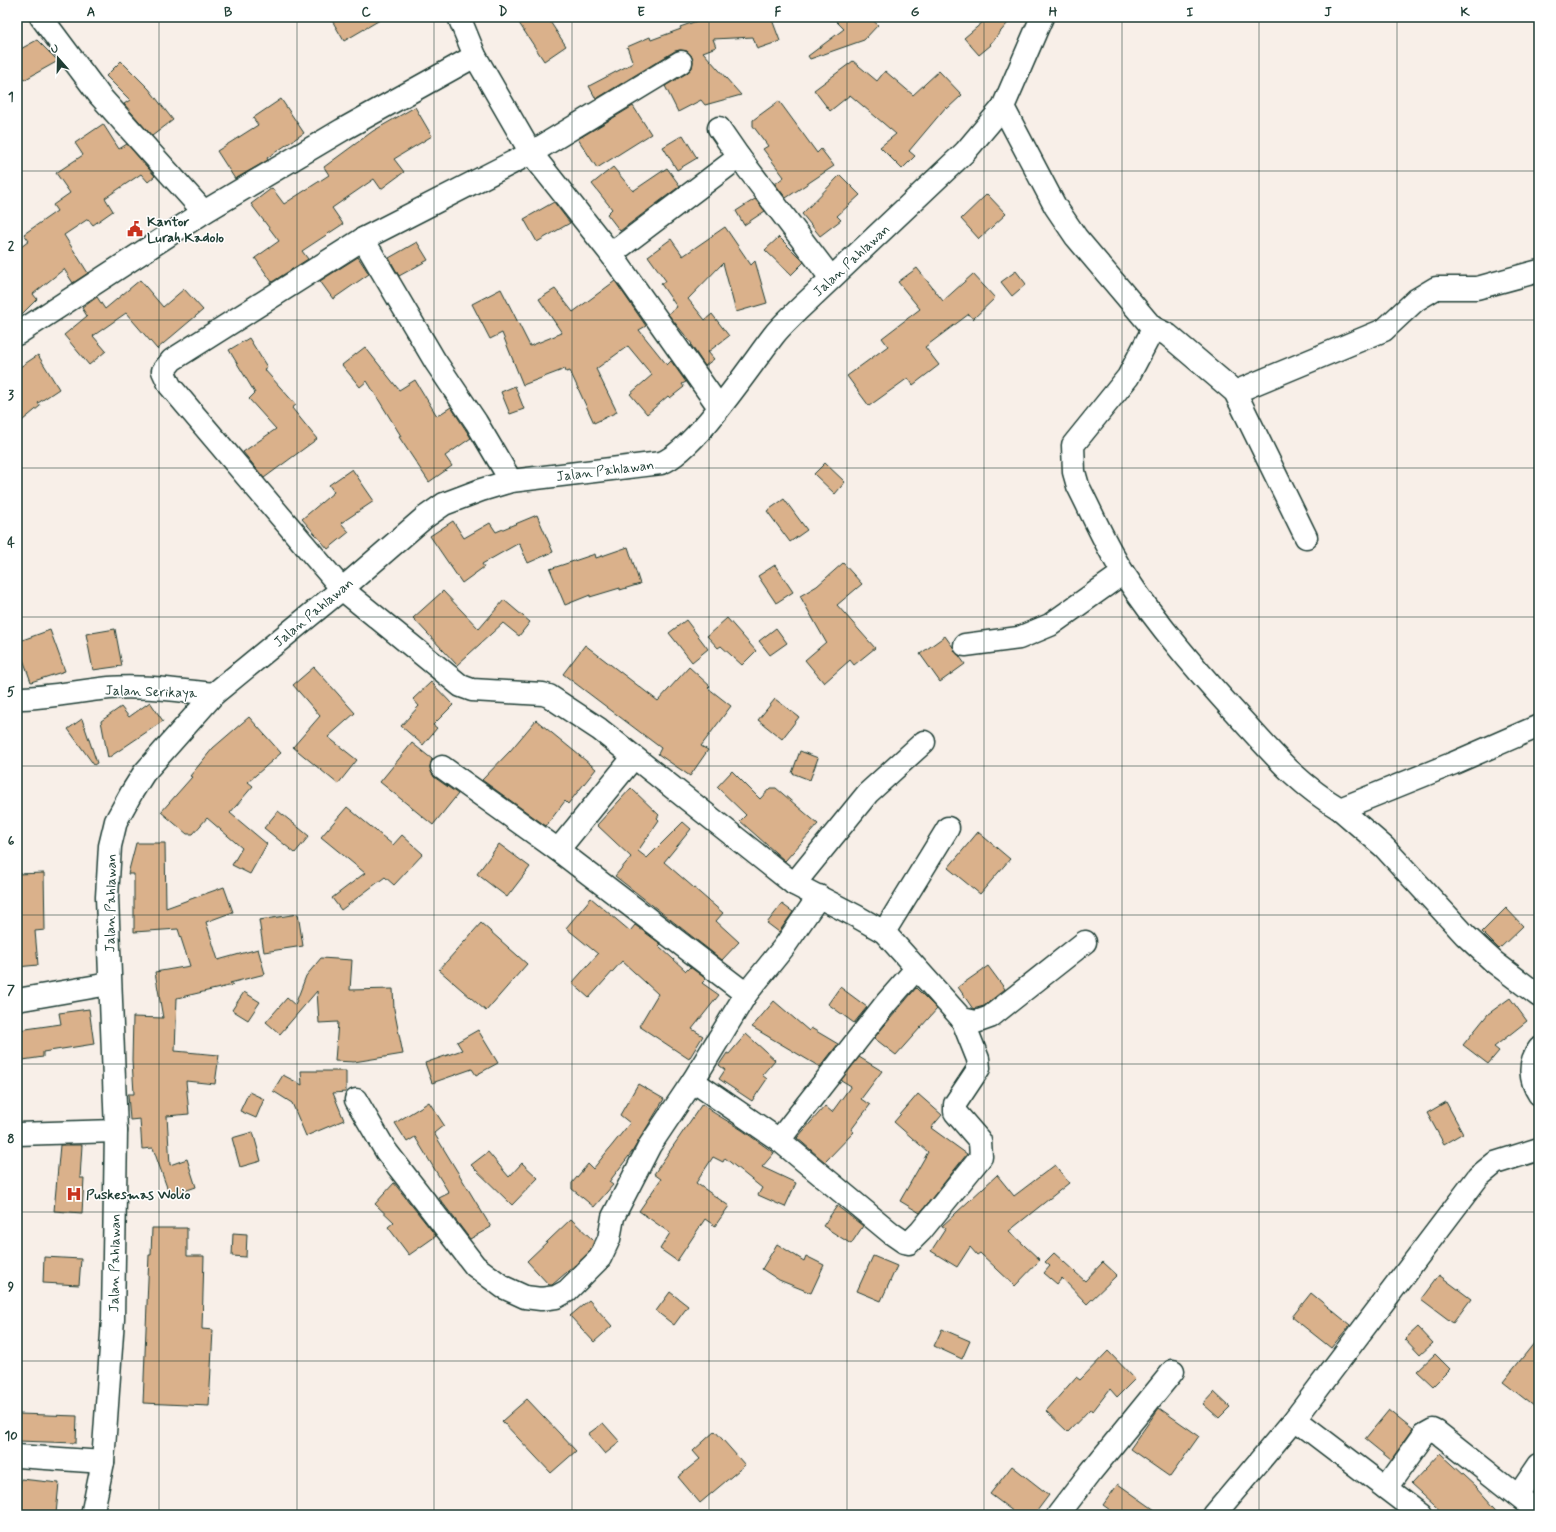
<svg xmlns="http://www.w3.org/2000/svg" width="1556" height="1532" font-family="Mynerve,sans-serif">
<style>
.building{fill:#dab18b;stroke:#1f3d34}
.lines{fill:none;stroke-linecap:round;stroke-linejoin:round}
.minor-casing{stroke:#1f3d34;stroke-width:25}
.major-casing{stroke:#1f3d34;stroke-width:25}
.highway-casing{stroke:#1f3d34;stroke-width:25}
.minor{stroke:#fff;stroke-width:22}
.major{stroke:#fff;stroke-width:22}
.highway{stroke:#fff;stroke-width:22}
.grid{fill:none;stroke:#1f3d34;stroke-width:1;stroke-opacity:0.55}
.labels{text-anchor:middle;stroke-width:3;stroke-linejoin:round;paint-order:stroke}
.poi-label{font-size:14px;font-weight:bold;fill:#1f3d34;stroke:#fff;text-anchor:start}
.street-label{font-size:14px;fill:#1f3d34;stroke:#fff}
.neatline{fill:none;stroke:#1f3d34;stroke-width:1.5}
.grid-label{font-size:13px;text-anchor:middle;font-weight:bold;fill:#1f3d34}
</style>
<rect width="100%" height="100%" fill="#f8efe8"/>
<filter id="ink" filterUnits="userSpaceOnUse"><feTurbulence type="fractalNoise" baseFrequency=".025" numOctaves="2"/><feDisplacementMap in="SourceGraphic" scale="8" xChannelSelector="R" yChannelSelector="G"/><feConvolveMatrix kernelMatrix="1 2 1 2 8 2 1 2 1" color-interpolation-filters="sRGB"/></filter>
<g filter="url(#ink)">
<!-- building -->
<g class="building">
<polygon points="330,17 385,17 344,41"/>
<polygon points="515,17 547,17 566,46 544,61"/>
<polygon points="721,17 771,17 780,41 757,49 753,37 713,39 716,47 703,52 741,95 705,105 701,100 678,112 665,86 687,73 692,68 693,61 691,55 687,51 680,50 675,51 596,99 589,86 633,63 627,47 650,37 651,40 681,29 680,27 705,18 706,22"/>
<polygon points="832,17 869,17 878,25 864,40 810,59 808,56 844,29"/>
<polygon points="989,17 1013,17 990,44 991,45 979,55 964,38"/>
<polygon points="37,40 58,61 24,80 17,69 17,51"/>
<polygon points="121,61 149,89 173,120 152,136 124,104 130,100 106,76"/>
<polygon points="853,61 877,81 885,71 913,95 939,71 962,95 947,109 946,107 909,151 915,156 902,169 880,147 896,134 850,95 830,111 814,90"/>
<polygon points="281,99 304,133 267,158 268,160 235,179 217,151 258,125 253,118"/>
<polygon points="779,101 817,153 821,149 834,166 786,198 775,184 784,177 763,149 768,146 753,126 753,120"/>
<polygon points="633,106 651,134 597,168 578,139"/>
<polygon points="415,107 432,136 394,159 404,172 381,189 374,179 332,208 343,224 302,251 308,259 272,282 255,258 279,241 251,204 272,188 284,204 329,175 324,167 373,131"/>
<polygon points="103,124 119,149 127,144 155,176 148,182 141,174 105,198 113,211 93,225 88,219 64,235 88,273 73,283 64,269 33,294 37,299 17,319 17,250 29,241 24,234 57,211 53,205 70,193 56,173 83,155 75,143"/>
<polygon points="683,135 697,158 677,170 663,147"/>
<polygon points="613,167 633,191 667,168 680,186 620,231 607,214 612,209 592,184"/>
<polygon points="840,175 860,195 837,216 841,220 820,236 802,214"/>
<polygon points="987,194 1006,214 979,239 961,219"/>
<polygon points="755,199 765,211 744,225 736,211"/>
<polygon points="554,202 570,223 537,242 524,219"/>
<polygon points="725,227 751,265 755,261 767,303 736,312 723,263 688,299 705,320 712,314 729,336 708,352 714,359 705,366 691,345 692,344 668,314 677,307 661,284 666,281 648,256 671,239 683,256"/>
<polygon points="779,237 804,262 791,275 765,250"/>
<polygon points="417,242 428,260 399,276 389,258"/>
<polygon points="358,257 369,274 333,299 320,281"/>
<polygon points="917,268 943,301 973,274 995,298 973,319 969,314 925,347 939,365 913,385 908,378 869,406 847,376 888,346 882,338 920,309 898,282"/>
<polygon points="1016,271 1026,284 1012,296 1001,282"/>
<polygon points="140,280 163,307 184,289 203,310 157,349 126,313 93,336 106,351 89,365 64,335 87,316 82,308 97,297 105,309"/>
<polygon points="615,281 646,326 639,330 667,365 671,361 686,382 682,384 684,387 670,398 668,396 647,414 630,394 652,375 628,346 596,369 617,412 594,423 570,371 566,372 565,369 523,385 502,333 490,339 472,304 501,289 530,346 562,333 539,299 555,289 573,312"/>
<polygon points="249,338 267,367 264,369 296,405 292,408 317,439 264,478 243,452 276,429 249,399 255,393 229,350"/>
<polygon points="365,347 399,390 415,380 437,416 451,407 471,438 445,456 452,466 429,482 399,437 401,436 367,381 360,387 342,365"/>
<polygon points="38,355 59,389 38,403 40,406 17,425 17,369"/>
<polygon points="515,386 524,409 510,414 501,392"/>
<polygon points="825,463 845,482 835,494 814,474"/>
<polygon points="352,469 374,501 341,523 349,532 328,549 302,519 334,492 329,485"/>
<polygon points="784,499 807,530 790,542 767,511"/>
<polygon points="537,515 553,552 528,563 519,543 482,564 484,567 462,583 430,536 453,521 464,538 490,523 496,532"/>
<polygon points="628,547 640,584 620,590 620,588 590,597 590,595 565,605 550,569 595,554 596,558"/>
<polygon points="843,563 862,584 837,605 875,648 854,665 850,660 824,683 805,660 826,642 800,596 817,586"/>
<polygon points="775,565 793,592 776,603 758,576"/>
<polygon points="443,591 479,629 504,600 530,622 519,636 503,623 457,665 413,618"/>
<polygon points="727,618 756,651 742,665 721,646 718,648 707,636"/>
<polygon points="686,620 708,649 692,662 669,633"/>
<polygon points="776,628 787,643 770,655 759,641"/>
<polygon points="115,629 122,666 93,670 86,634"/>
<polygon points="50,630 65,671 31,682 17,642"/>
<polygon points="945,636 965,664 940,682 920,654"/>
<polygon points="585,645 658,701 689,667 710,686 708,688 731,706 701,746 708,750 690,776 658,754 661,748 563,674"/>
<polygon points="314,667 355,713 328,737 357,760 338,784 293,747 320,716 293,685"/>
<polygon points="431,682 453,705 433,725 437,728 423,745 401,726 419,706 413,699"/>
<polygon points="775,699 799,717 782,739 758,720"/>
<polygon points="150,702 163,721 108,758 101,721 121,707 129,717"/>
<polygon points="249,717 281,753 248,782 253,786 230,813 267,844 250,874 232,865 242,848 207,818 193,834 187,834 161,812 192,777 190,776 213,748"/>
<polygon points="82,719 97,763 94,765 68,729"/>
<polygon points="536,720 596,769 568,804 565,801 546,826 482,780 510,751"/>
<polygon points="412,743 432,759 430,767 434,777 458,794 433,825 380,782"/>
<polygon points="800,751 818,758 810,780 792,773"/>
<polygon points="732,771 760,799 770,788 776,788 818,824 785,861 740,821 746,815 717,787"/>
<polygon points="631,788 659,815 657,818 659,820 638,851 647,858 683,822 691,829 664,862 723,913 716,921 739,942 722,960 615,876 631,857 597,825"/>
<polygon points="347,807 393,845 402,835 423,854 394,885 385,877 341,910 332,898 365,873 321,837"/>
<polygon points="278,811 309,836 295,853 264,828"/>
<polygon points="978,832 1010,859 980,894 948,868"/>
<polygon points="136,843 165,843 166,908 224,887 233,912 206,922 218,960 258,949 265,974 230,983 233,985 177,998 175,1051 219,1055 215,1084 186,1081 189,1114 167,1116 170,1165 187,1159 196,1187 170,1196 153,1148 142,1149 140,1119 130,1120 128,1094 134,1094 132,1060 133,1017 163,1018 155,972 190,966 178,929 134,932 134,874 128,874"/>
<polygon points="499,844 530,867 507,897 477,874"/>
<polygon points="44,873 45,930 35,931 38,965 17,967 17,874"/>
<polygon points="591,898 630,931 635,925 661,944 659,946 686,971 690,967 706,979 702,983 719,995 692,1029 703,1036 689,1059 639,1026 658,994 622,961 589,998 572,983 598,954 566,928"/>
<polygon points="782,904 793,912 779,932 767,923"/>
<polygon points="1506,908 1523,926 1499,949 1482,932"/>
<polygon points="298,914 303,946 264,952 259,920"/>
<polygon points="481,923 527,964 486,1011 439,970"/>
<polygon points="321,958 352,960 350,990 393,989 394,1009 403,1054 354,1062 335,1061 338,1022 319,1023 317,991 280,1034 266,1022 287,998 295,1005 306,976"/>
<polygon points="988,966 1005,989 984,1006 973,1009 958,987"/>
<polygon points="840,987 867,1007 854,1023 828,1004"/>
<polygon points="916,988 937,1009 896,1055 874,1038"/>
<polygon points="244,992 260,1002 248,1020 232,1010"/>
<polygon points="1510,998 1527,1021 1494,1047 1499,1051 1488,1064 1463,1045 1488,1014"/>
<polygon points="774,1001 809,1031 811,1028 838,1044 820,1067 752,1027"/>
<polygon points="89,1009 94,1044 43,1052 43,1057 23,1060 19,1030 61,1024 59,1013"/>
<polygon points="478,1030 498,1063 476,1075 472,1069 432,1083 425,1063 462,1050 457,1042"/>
<polygon points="746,1034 775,1060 762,1075 767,1079 752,1101 719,1079 725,1070 719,1065 727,1053 729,1054"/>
<polygon points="859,1057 882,1071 861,1099 870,1105 851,1130 854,1132 825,1162 797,1138 825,1106 832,1112 851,1086 841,1080"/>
<polygon points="301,1071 346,1071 346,1092 333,1093 344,1120 306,1136 292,1103 273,1091 283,1075 302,1085"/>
<polygon points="638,1084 664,1099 632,1152 609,1182 613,1185 594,1207 572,1189 572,1183 588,1164 593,1169 630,1123 620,1115"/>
<polygon points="249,1092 264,1099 256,1118 240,1111"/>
<polygon points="918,1094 942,1115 931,1128 967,1154 920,1213 900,1201 928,1152 894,1122"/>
<polygon points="429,1102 444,1125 434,1133 491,1227 470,1239 439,1198 449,1193 415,1137 407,1142 395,1123"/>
<polygon points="1446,1102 1463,1133 1444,1144 1427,1113"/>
<polygon points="702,1104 711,1111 742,1130 774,1153 762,1167 796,1183 785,1207 758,1195 762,1188 725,1158 723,1162 713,1157 696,1183 729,1206 715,1226 705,1219 677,1261 660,1249 670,1233 639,1211 661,1179 654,1174"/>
<polygon points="253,1132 261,1161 240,1167 232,1138"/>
<polygon points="60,1145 82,1145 80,1178 84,1178 82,1213 54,1211"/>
<polygon points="488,1152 509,1177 522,1163 538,1178 512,1205 471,1165"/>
<polygon points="1055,1165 1069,1183 1009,1231 1040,1260 1015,1286 980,1253 977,1255 970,1247 957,1267 931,1251 946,1228 942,1226 997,1175 1014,1196"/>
<polygon points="394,1183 436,1236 409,1255 388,1227 394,1222 375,1204"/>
<polygon points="837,1206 863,1226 851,1244 823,1226"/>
<polygon points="571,1219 594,1241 590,1251 582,1259 552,1285 549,1285 527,1261"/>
<polygon points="152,1228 187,1228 187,1256 204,1256 202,1329 213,1330 209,1406 143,1403 149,1255 151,1255"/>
<polygon points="233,1233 247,1234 246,1257 232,1256"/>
<polygon points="777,1244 804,1261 806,1256 824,1265 811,1293 779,1280 762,1269"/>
<polygon points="1054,1253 1085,1281 1103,1262 1117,1275 1087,1304 1062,1278 1057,1284 1044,1273 1050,1266 1045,1262"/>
<polygon points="873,1256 897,1266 881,1301 857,1291"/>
<polygon points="44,1257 81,1259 79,1285 43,1283"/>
<polygon points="1439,1275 1471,1299 1453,1323 1421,1299"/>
<polygon points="670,1292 688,1306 674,1325 656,1311"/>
<polygon points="1311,1293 1350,1325 1331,1348 1292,1317"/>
<polygon points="589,1300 612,1326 594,1342 570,1316"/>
<polygon points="1418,1327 1433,1343 1420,1355 1405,1339"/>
<polygon points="942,1329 970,1341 962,1359 934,1346"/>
<polygon points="1539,1337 1539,1410 1503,1382"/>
<polygon points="1108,1351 1135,1379 1117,1397 1110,1389 1093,1411 1090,1409 1068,1432 1046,1411 1076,1377 1080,1380"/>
<polygon points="1435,1354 1450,1369 1433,1386 1417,1371"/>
<polygon points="1214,1392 1230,1407 1219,1418 1203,1404"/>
<polygon points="527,1399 576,1451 551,1473 502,1421"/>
<polygon points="1159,1408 1199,1436 1170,1477 1130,1449"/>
<polygon points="1389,1410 1413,1429 1391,1460 1365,1439"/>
<polygon points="19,1414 77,1416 76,1443 18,1441"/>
<polygon points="603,1423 620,1442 605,1454 588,1434"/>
<polygon points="715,1431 745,1465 700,1503 678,1477 700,1459 693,1451"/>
<polygon points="1440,1453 1477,1487 1502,1515 1445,1515 1411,1484"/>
<polygon points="1012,1466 1049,1495 1034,1515 1018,1515 990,1494"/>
<polygon points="21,1479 59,1483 56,1514 17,1510"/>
<polygon points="1118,1484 1162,1515 1117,1515 1103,1505"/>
</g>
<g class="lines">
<defs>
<g id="minor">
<polyline points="41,17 100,96 204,212"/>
<polyline points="459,17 475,56 531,153 611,254 719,407"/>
<path d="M1003,107L1055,206L1076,237L1152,327L1150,335L1128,377L1073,445L1074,472L1078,486C1093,515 1106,547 1124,574C1158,626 1200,674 1242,720C1274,755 1298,784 1340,809L1454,763L1539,726"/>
<polyline points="719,128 739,157 831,278"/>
<polyline points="363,239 172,360 163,371 170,386 342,589 461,686 472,690 543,694 549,696 599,729 794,884 868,793 924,742"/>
<polyline points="611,254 739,157"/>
<polyline points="1152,327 1168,335 1235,392 1306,537"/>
<polyline points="17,334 204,212 342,130 475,56"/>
<polyline points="1235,392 1384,330 1416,300 1436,288 1477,288 1539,271"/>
<polyline points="511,481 476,422 435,361 363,239 531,153 681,62"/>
<polyline points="965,645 1019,638 1050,625 1123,573"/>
<path d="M17,698C48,698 78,691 109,688C143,685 180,691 214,694"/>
<polyline points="442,767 558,850 746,994"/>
<polyline points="1340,809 1384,847 1465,935 1494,962 1539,996"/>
<polyline points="558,850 633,758"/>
<polyline points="794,884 856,916 884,932 962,1019 978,1059 979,1068 955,1104 955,1112 980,1141 981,1157 921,1231 909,1243 904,1242 891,1233 779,1140 693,1081 746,994 784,947 819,896"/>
<polyline points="884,932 948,828"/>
<polyline points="962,1019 976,1022 990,1017 1085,942"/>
<path d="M1539,1049C1528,1063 1530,1080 1539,1094"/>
<polyline points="356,1100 386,1151 475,1266 503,1287 525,1297 541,1299 556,1297 567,1291 600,1258 609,1239 613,1217 650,1145 693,1081"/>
<polyline points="17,1134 116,1131"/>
<polyline points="779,1140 887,1002 916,969"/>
<polyline points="1295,1419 1421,1515"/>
<polyline points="17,1456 103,1462"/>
<polyline points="1386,1488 1424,1435 1433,1430 1437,1432 1539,1513"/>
<polyline points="1518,1496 1539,1465"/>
<polyline points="1058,1515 1090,1473 1173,1371"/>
<polyline points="1214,1515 1295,1419 1478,1177 1495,1163 1539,1149"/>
</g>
<polyline id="major" points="17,1000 109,984"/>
<path id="highway" d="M92,1515L103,1462L113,1319L116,1131L107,897L110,846L116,821L132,792L144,773L214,694L342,589L424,518L444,504L481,490L511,481L661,463C694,451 750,366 774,335C780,327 789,319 797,311L965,152L1003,107L1042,17"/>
</defs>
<!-- minor casing -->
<use href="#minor" class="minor-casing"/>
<!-- major casing -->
<use href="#major" class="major-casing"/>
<!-- highway casing -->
<use href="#highway" class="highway-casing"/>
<!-- minor -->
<use href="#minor" class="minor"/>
<!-- major -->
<use href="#major" class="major"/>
<!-- highway -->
<use href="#highway" class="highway"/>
</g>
</g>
<!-- grid -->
<path class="grid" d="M159,17V1515M297,17V1515M434,17V1515M572,17V1515M709,17V1515M847,17V1515M984,17V1515M1122,17V1515M1259,17V1515M1397,17V1515M17,171H1539M17,320H1539M17,468H1539M17,617H1539M17,766H1539M17,915H1539M17,1064H1539M17,1212H1539M17,1361H1539"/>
<!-- icons -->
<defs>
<symbol id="civic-bare" viewBox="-9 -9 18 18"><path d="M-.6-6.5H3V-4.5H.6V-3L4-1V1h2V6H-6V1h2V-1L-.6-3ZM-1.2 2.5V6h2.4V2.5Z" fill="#c8321e" stroke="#fff" stroke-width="2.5" paint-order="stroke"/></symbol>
<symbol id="hospital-bare" viewBox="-9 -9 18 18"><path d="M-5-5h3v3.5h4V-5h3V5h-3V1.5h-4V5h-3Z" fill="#c8321e" stroke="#fff" stroke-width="2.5" paint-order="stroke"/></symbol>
</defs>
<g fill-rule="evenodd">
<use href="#civic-bare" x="124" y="218" width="22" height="22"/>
<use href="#hospital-bare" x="63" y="1183" width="22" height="22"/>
</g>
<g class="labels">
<!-- poi labels -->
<g class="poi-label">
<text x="147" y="226">Kantor<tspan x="147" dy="16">Lurah Kadolo</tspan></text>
<text x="86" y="1199">Puskesmas Wolio</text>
</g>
<!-- street labels -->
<g class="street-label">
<text transform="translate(851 260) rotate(-43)" y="5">Jalan Pahlawan</text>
<text transform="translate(605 470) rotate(-7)" y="5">Jalan Pahlawan</text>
<text transform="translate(313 612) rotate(-40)" y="5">Jalan Pahlawan</text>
<text transform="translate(151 691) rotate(2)" y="5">Jalan Serikaya</text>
<text transform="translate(110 903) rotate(-89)" y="5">Jalan Pahlawan</text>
<text transform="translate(114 1263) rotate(-89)" y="5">Jalan Pahlawan</text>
</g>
</g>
<!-- margin -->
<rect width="1556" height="1532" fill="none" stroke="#fff" stroke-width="44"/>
<!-- north arrow -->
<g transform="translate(58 58) rotate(340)" stroke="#ffffff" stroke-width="3" paint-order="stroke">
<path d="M0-3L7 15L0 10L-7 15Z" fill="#1f3d34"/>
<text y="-6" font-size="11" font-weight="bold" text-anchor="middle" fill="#1f3d34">U</text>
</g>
<rect x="22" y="22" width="1512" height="1488" class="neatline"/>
<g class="grid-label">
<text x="91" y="16">A</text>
<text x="228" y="16">B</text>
<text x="366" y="16">C</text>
<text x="503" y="16">D</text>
<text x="641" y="16">E</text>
<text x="778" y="16">F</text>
<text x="915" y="16">G</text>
<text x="1053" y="16">H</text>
<text x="1190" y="16">I</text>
<text x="1328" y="16">J</text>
<text x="1465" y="16">K</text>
<text x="11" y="101">1</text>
<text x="11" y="250">2</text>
<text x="11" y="399">3</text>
<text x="11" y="547">4</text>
<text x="11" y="696">5</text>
<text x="11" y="845">6</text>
<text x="11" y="994">7</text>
<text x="11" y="1143">8</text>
<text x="11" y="1291">9</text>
<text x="11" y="1440">10</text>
</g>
</svg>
